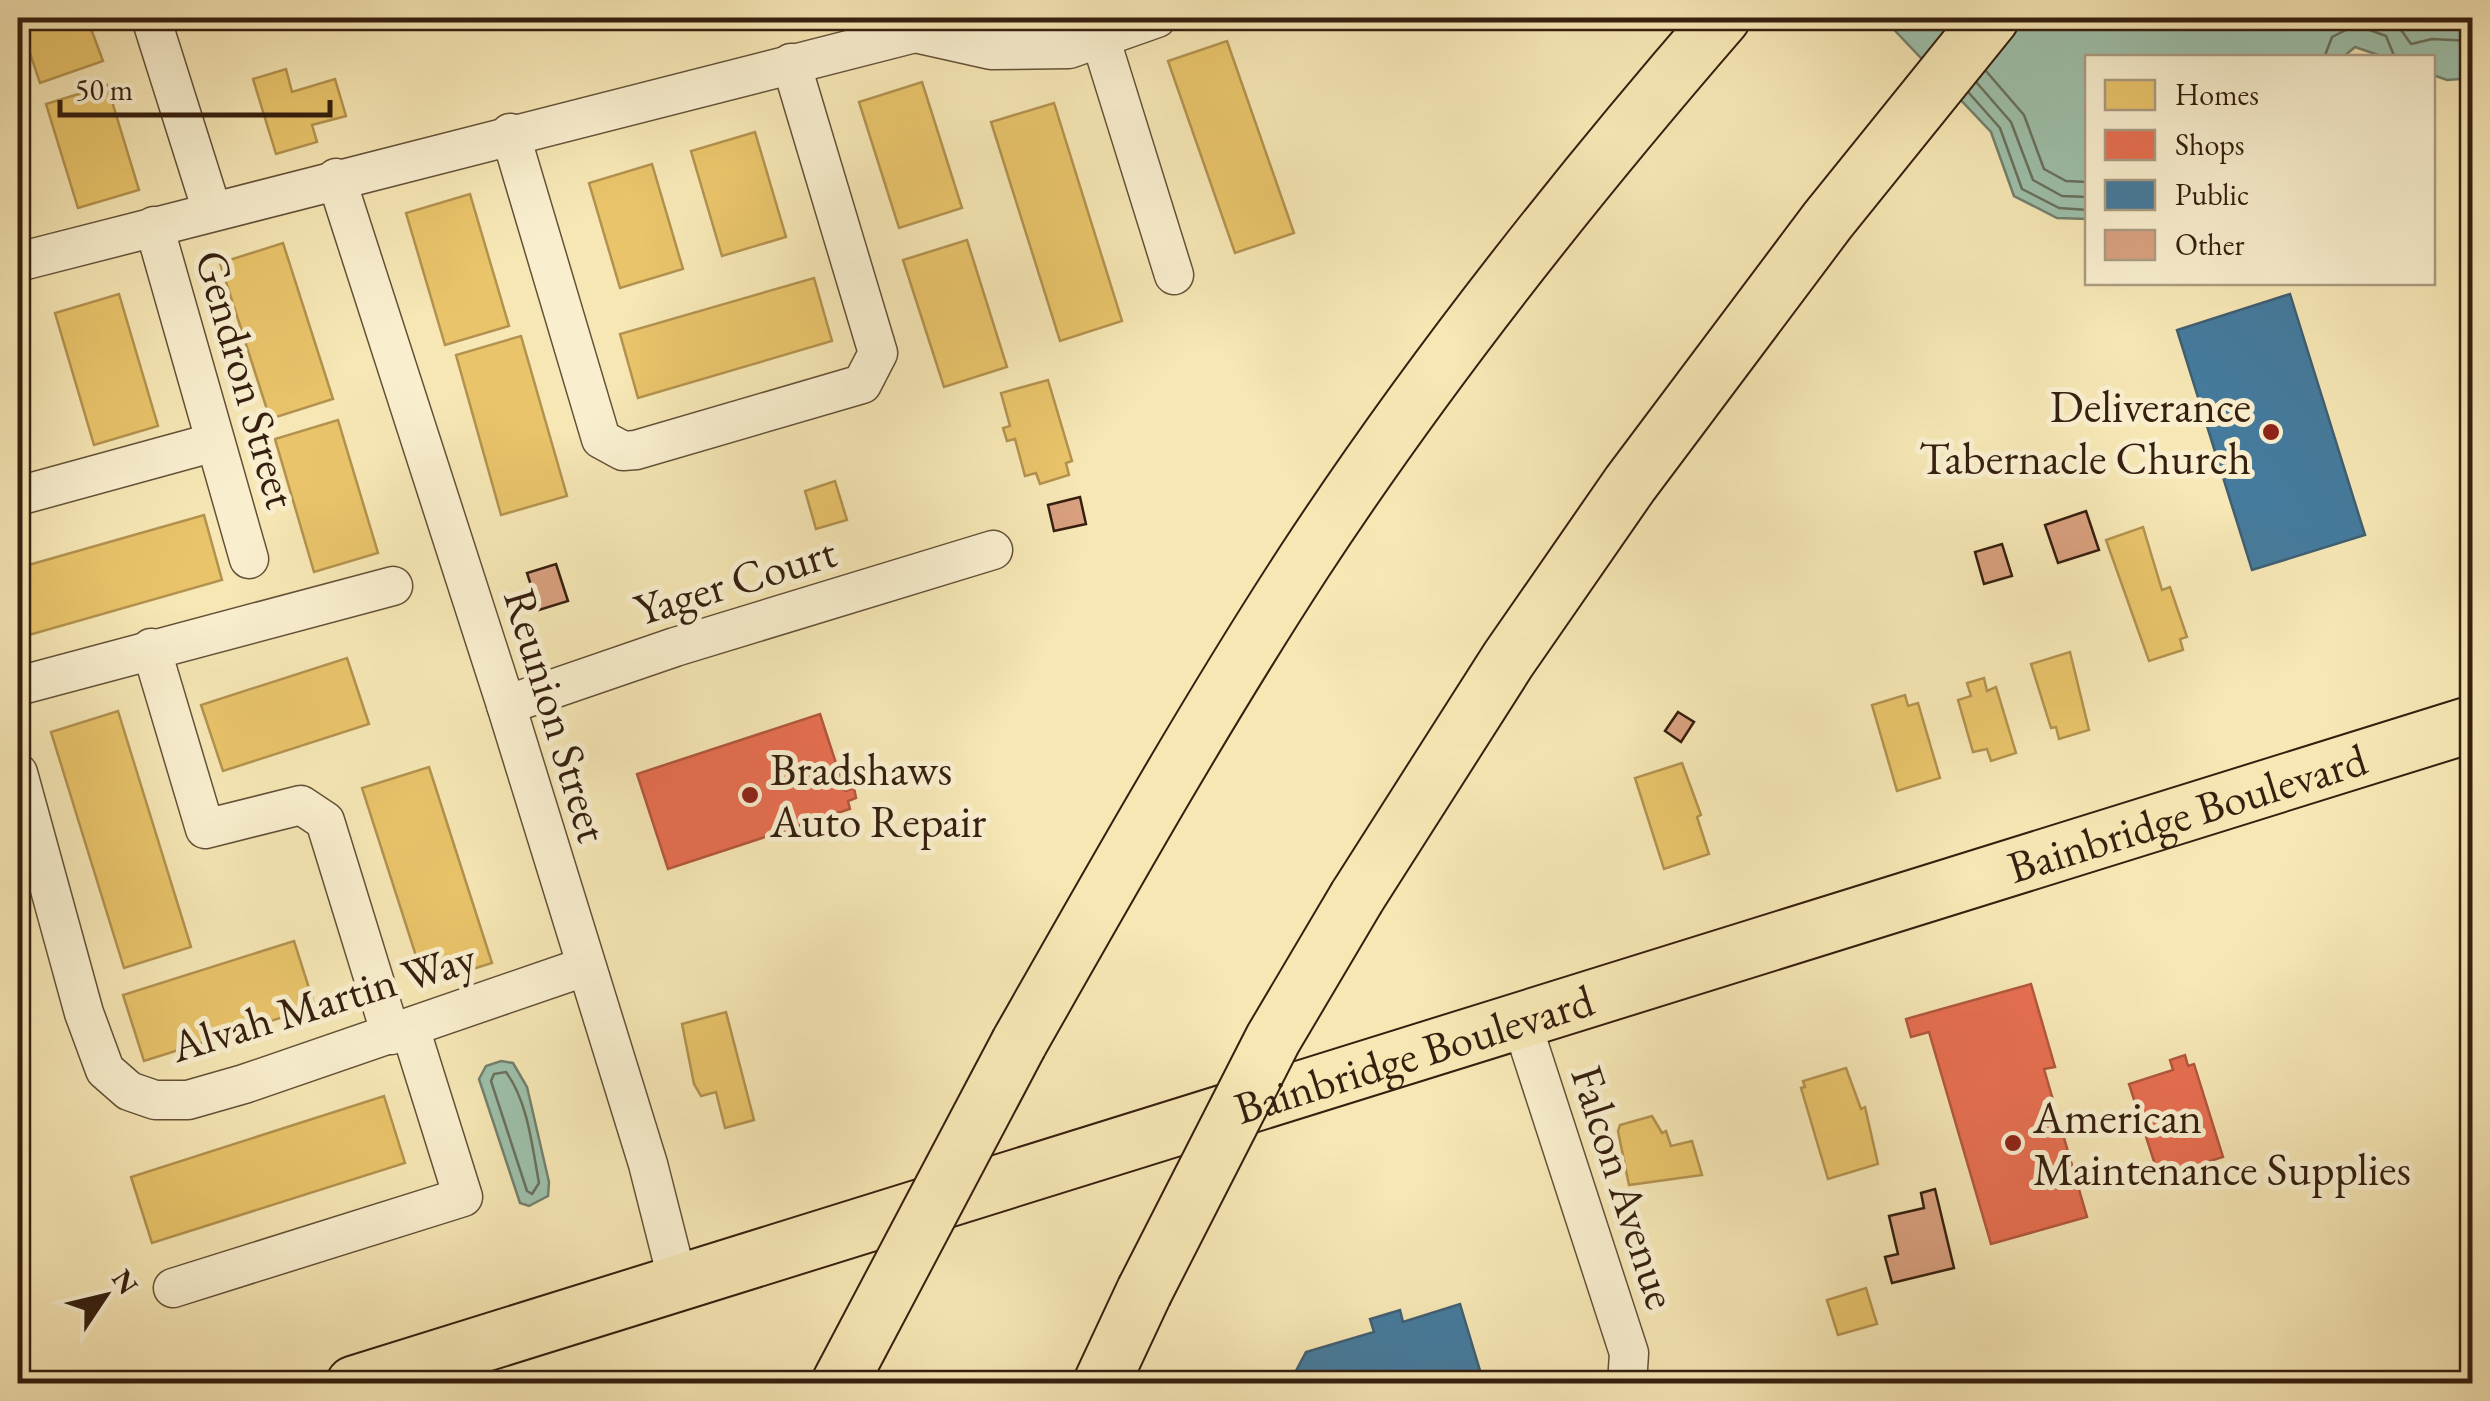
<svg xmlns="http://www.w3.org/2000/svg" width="2490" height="1401" font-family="'EB Garamond',serif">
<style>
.water{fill:#9dc0ab;stroke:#73806d;stroke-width:2.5}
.homes{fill:#e9c46a;stroke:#b3924f;stroke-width:2.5}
.shops{fill:#e76f51;stroke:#b2573d;stroke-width:2.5}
.public{fill:#457b9d;stroke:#405f72;stroke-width:2.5}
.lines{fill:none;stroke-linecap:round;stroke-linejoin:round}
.shore{stroke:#69705d;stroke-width:2.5}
.building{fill:#d9a07f;stroke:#351f0f;stroke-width:2.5}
.street-casing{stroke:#655138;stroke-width:41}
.primary-casing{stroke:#351f0f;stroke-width:59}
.highway-casing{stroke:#351f0f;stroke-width:59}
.street{stroke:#f9efcf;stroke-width:38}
.primary{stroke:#f6e7b5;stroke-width:55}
.highway{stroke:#f6e7b5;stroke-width:55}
.highway-bridge-casing{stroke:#351f0f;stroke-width:59;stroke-linecap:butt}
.highway-bridge{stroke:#f6e7b5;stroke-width:55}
.poi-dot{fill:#8f2418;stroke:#f9efcf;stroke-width:4}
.labels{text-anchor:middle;stroke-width:10;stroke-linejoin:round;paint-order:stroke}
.street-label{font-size:45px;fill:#351f0f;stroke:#f9efcf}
.poi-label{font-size:45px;fill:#351f0f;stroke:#f9efcf;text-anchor:start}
</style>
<rect width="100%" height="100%" fill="#f6e7b5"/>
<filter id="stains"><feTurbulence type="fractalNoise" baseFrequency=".002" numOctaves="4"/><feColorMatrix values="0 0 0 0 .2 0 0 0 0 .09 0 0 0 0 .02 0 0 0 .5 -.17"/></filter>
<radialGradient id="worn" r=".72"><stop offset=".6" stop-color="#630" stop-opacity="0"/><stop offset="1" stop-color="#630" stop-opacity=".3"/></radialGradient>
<!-- water -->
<g class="water">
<polygon points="1883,18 2472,18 2472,78 2447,80 2433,75 2432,58 2384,57 2355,47 2342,58 2088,58 2087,219 2057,218 2014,196 1991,132"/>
<polygon points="501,1061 513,1063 527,1087 549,1182 548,1196 529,1206 520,1203 479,1079 486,1066"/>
</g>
<!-- homes -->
<g class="homes">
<polygon points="18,18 87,18 103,61 40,83"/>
<polygon points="1227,41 1294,233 1235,253 1168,61"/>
<polygon points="286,69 292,92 335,79 346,116 312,125 317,142 276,154 253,79"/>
<polygon points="922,82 962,208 899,228 859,102"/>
<polygon points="107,85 139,190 78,208 46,104"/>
<polygon points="1054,103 1122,321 1060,341 991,122"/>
<polygon points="755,132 786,237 722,256 691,151"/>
<polygon points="652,164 683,269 620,288 589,183"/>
<polygon points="470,194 509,326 445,345 406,213"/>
<polygon points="967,240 1007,367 944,387 903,260"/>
<polygon points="283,243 333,399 270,419 220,263"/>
<polygon points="814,278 832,341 638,398 620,334"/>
<polygon points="119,294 158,426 94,445 55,313"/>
<polygon points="521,336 567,496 501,515 456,355"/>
<polygon points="1048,380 1072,461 1066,463 1069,475 1040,484 1036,473 1025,476 1015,439 1007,441 1003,428 1010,426 1001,393"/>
<polygon points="338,420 378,553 314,572 275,439"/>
<polygon points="835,481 847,520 816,529 805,491"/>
<polygon points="204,515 222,580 29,635 18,597 18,568"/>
<polygon points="2143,527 2162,590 2170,587 2187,637 2180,639 2183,650 2149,661 2106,540"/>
<polygon points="2070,652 2089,730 2059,739 2056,727 2051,728 2031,664"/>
<polygon points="347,658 369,724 223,771 201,705"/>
<polygon points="1984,678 1987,691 1996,687 2016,753 1991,761 1987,749 1973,752 1958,700 1971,696 1967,683"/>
<polygon points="1905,695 1908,706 1918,703 1940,778 1897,791 1872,705"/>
<polygon points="118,711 191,947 124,968 51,732"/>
<polygon points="1682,763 1701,815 1697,817 1709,854 1664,869 1635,778"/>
<polygon points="429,767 492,963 425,984 362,788"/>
<polygon points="294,941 315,1007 144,1061 123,995"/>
<polygon points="726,1012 754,1120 725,1128 716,1092 701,1096 694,1084 682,1024"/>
<polygon points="1846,1068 1861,1109 1865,1107 1878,1164 1828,1179 1801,1088 1805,1087 1803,1081"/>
<polygon points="384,1096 405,1163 152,1243 131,1177"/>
<polygon points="1652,1116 1662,1133 1666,1131 1671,1146 1692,1141 1702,1175 1629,1185 1618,1131 1620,1125"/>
<polygon points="1866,1288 1877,1324 1838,1335 1827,1300"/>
</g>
<!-- shops -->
<g class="shops">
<polygon points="820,714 845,791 854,788 856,798 848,801 850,809 668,869 637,774"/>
<polygon points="2031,984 2055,1067 2044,1069 2087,1217 1991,1244 1929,1032 1911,1037 1906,1019"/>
<polygon points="2185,1055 2188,1066 2194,1064 2223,1157 2159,1177 2129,1084 2173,1070 2170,1060"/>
</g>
<!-- public -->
<g class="public">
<polygon points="2290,294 2365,535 2252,570 2177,330"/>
<polygon points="1460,1304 1481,1374 1451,1384 1289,1384 1306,1352 1374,1332 1370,1319 1400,1310 1403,1322"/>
</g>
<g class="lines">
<!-- shore -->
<g class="shore">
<polyline points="2384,18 2399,27 2411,44 2432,39 2472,41"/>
<polyline points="2324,58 2332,37 2356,25 2386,36 2395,58"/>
<polyline points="1986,71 2024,115 2044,169 2066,181 2088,182"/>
<polyline points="1977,83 2011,122 2033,180 2062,196 2088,197"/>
<polyline points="1969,93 2000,128 2022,189 2059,208 2088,210"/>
<path d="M506,1072C528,1102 532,1146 539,1183L532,1194L527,1191L491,1081L494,1074Z"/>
</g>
</g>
<!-- building -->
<g class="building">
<polygon points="1080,497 1086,524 1054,531 1048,505"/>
<polygon points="2086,511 2099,550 2058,563 2045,525"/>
<polygon points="2002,544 2012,576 1984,584 1975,552"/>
<polygon points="556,564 568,601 539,610 527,573"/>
<polygon points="1678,712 1694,722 1681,742 1665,731"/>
<polygon points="1935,1189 1954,1268 1892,1283 1885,1257 1898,1254 1889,1216 1924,1208 1921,1193"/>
</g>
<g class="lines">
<defs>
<g id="street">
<polyline points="151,18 212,211"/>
<polyline points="1094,18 1174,275"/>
<polyline points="510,133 601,439 623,451 636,450 862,384 878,353 791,63"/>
<polyline points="336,178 506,705 648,1164 678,1282"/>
<polyline points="154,226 249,559"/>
<polyline points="18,262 915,33 991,50 1069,49 1157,18"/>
<polyline points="18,496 215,442"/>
<polyline points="151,648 205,829 301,805 325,821 391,1035"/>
<polyline points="18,686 393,586"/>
<polyline points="506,705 675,647 993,550"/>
<polyline points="18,773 84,1013 105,1070 129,1091 155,1100 188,1100 244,1084 584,967"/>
<polyline points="1521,1021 1629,1353 1627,1384"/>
<polyline points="173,1288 463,1197 410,1028"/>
</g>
<g id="primary">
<path id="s1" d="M354,1384L2472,724"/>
</g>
<g id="highway">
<polyline points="1357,897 1508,660 1630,484 1828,220 1991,18"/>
<path d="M1019,1043C1111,881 1202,719 1304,562C1429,371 1573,190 1722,18"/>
<polyline points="1101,1384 1144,1292"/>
</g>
</defs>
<!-- street casing -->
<use href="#street" class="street-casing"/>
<!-- primary casing -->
<use href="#primary" class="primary-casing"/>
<!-- highway casing -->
<use href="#highway" class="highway-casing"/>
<!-- street -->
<use href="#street" class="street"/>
<!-- primary -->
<use href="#primary" class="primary"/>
<!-- highway -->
<use href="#highway" class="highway"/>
<defs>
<g id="highway-bridge">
<polyline points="1144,1292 1273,1039 1357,897"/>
<polyline points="839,1384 1019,1043"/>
</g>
</defs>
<!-- highway-bridge casing -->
<use href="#highway-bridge" class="highway-bridge-casing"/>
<!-- highway-bridge -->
<use href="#highway-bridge" class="highway-bridge"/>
</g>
<!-- markers -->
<g class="poi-dot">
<circle cx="2271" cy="432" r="10"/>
<circle cx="750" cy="795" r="10"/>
<circle cx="2013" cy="1143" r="10"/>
</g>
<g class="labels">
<!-- street labels -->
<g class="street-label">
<text transform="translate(247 379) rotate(74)" y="16">Gendron Street</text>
<text transform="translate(735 580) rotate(-17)" y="16">Yager Court</text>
<text transform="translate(557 715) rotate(73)" y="16">Reunion Street</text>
<text dy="16" stroke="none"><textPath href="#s1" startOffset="1920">Bainbridge Boulevard</textPath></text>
<text transform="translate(323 1001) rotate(-17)" y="16">Alvah Martin Way</text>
<text dy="16" stroke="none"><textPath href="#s1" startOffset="1110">Bainbridge Boulevard</textPath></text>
<text transform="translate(1625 1187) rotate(72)" y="16">Falcon Avenue</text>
</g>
<!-- poi labels -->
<g class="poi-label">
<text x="2251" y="422" text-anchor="end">Deliverance<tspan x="2251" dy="52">Tabernacle Church</tspan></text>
<text x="770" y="785">Bradshaws<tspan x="770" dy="52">Auto Repair</tspan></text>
<text x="2033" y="1133">American<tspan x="2033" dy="52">Maintenance Supplies</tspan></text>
</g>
</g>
<!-- margin -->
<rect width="2490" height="1401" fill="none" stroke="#f6e7b5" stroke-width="60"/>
<rect x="20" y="20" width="2450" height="1361" fill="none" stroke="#351f0f" stroke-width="5"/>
<rect x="30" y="30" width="2430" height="1341" fill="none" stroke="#351f0f" stroke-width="2.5"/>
<!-- legend -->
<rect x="2085" y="55" width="350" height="230" fill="#f9efcf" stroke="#ab9c82" stroke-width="2.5"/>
<rect x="2105" y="80" width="50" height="30" fill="#e9c46a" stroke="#ab9c82" stroke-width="2.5"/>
<text x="2175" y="105" font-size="30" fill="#351f0f">Homes</text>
<rect x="2105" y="130" width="50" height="30" fill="#e76f51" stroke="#ab9c82" stroke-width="2.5"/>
<text x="2175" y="155" font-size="30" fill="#351f0f">Shops</text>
<rect x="2105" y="180" width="50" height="30" fill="#457b9d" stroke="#ab9c82" stroke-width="2.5"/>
<text x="2175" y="205" font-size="30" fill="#351f0f">Public</text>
<rect x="2105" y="230" width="50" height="30" fill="#d9a07f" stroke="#ab9c82" stroke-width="2.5"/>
<text x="2175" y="255" font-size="30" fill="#351f0f">Other</text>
<!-- north arrow -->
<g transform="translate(105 1296) rotate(55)" stroke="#f9efcf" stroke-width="8" paint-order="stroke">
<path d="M0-8L18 38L0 25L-18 38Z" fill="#351f0f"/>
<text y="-15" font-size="28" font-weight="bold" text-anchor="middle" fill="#351f0f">N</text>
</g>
<!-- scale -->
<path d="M60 100v15h270v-15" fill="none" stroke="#351f0f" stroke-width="5"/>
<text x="75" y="100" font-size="30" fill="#351f0f" stroke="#f9efcf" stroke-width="8" paint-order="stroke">50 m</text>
<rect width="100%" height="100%" filter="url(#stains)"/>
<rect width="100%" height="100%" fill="url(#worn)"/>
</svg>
